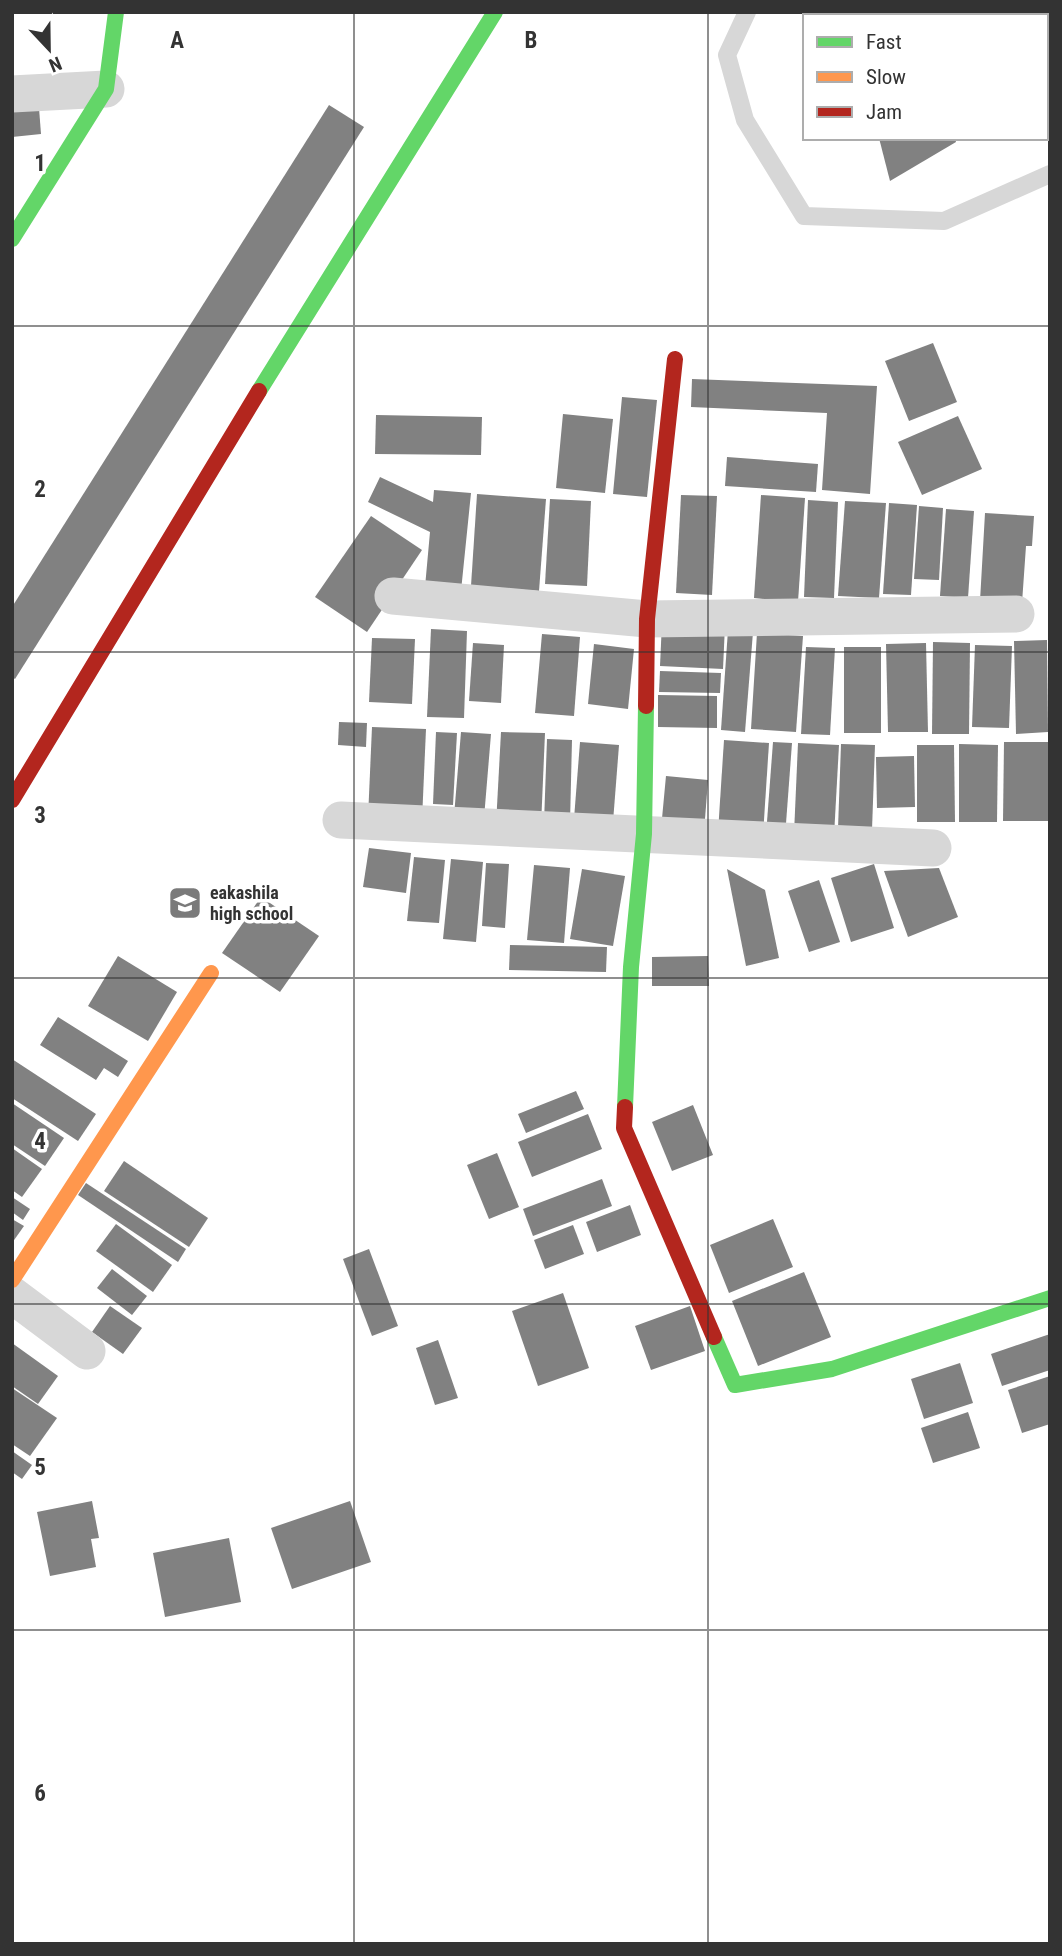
<svg xmlns="http://www.w3.org/2000/svg" width="1062" height="1956" font-family="'Roboto Condensed',sans-serif">
<style>
.building{fill:#818181}
.lines{fill:none;stroke-linecap:round;stroke-linejoin:round}
.lane{stroke:#d7d7d7;stroke-width:18}
.street{stroke:#d7d7d7;stroke-width:37}
.fast{stroke:#63d668;stroke-width:16}
.slow{stroke:#ff974d;stroke-width:16}
.jam{stroke:#b3261e;stroke-width:16}
.grid{fill:none;stroke:#333;stroke-width:2;stroke-opacity:0.55}
.labels{text-anchor:middle;stroke-width:7;stroke-linejoin:round;paint-order:stroke}
.poi-label{font-size:18px;font-weight:bold;fill:#333;stroke:#fff;text-anchor:start}
.grid-label{font-size:23px;text-anchor:middle;font-weight:bold;fill:#333;stroke:#fff;stroke-width:7;stroke-linejoin:round;paint-order:stroke}
</style>
<rect width="100%" height="100%" fill="#fff"/>
<!-- building -->
<g class="building">
<polygon points="894,12 1003,12 1008,16 891,16"/>
<polygon points="329,105 364,127 15,679 12,677 12,607"/>
<polygon points="39,108 41,134 12,137 12,110"/>
<polygon points="879,138 955,138 956,142 890,181"/>
<polygon points="933,343 957,402 909,421 885,361"/>
<polygon points="692,379 877,386 870,494 822,490 827,413 691,407"/>
<polygon points="622,397 657,400 647,497 613,494"/>
<polygon points="563,414 613,419 605,493 556,488"/>
<polygon points="376,415 482,417 481,455 375,454"/>
<polygon points="958,416 982,469 922,495 898,442"/>
<polygon points="727,457 818,464 816,492 725,486"/>
<polygon points="380,477 433,502 434,490 471,493 461,591 425,587 430,532 368,502"/>
<polygon points="477,494 546,499 539,591 471,586"/>
<polygon points="681,495 717,496 712,595 676,593"/>
<polygon points="761,495 805,498 798,602 754,598"/>
<polygon points="550,499 591,501 587,586 545,584"/>
<polygon points="808,500 838,502 834,598 804,597"/>
<polygon points="845,501 886,503 879,598 838,596"/>
<polygon points="889,503 917,505 911,595 883,594"/>
<polygon points="919,506 943,508 939,580 914,579"/>
<polygon points="946,509 974,511 968,598 940,596"/>
<polygon points="985,513 1034,516 1032,546 1026,546 1022,603 980,601"/>
<polygon points="371,516 422,550 367,632 315,597"/>
<polygon points="662,622 725,625 723,669 660,666"/>
<polygon points="431,629 467,631 464,718 427,717"/>
<polygon points="728,630 753,632 745,732 721,730"/>
<polygon points="757,633 803,636 796,732 751,729"/>
<polygon points="542,634 580,637 574,716 535,713"/>
<polygon points="372,638 415,639 412,704 369,702"/>
<polygon points="1047,640 1048,732 1016,734 1014,641"/>
<polygon points="933,642 970,643 969,734 932,734"/>
<polygon points="473,643 504,645 501,703 469,701"/>
<polygon points="926,643 928,732 888,732 886,644"/>
<polygon points="594,644 634,649 628,709 588,704"/>
<polygon points="975,645 1012,646 1009,728 972,727"/>
<polygon points="806,647 835,648 830,735 801,734"/>
<rect x="844" y="647" width="37" height="86"/>
<polygon points="660,671 721,673 720,693 659,692"/>
<polygon points="658,695 717,696 717,728 658,727"/>
<polygon points="339,722 367,723 366,747 338,745"/>
<polygon points="372,727 426,729 422,820 368,818"/>
<polygon points="436,732 457,733 453,805 433,804"/>
<polygon points="461,732 491,734 484,818 454,816"/>
<polygon points="501,732 545,733 541,826 496,825"/>
<polygon points="547,739 572,740 570,823 544,823"/>
<polygon points="724,740 769,743 763,835 718,832"/>
<polygon points="580,742 619,745 613,822 574,819"/>
<polygon points="773,742 792,743 785,837 766,835"/>
<polygon points="1004,742 1050,742 1050,821 1003,821"/>
<polygon points="798,743 839,745 834,836 794,834"/>
<polygon points="841,744 875,745 872,830 838,829"/>
<polygon points="959,744 998,745 997,822 959,822"/>
<polygon points="917,745 954,745 955,822 917,822"/>
<polygon points="914,756 915,807 877,808 876,757"/>
<polygon points="666,776 708,780 704,832 661,829"/>
<polygon points="369,848 411,853 406,893 363,887"/>
<polygon points="414,857 445,860 439,923 407,921"/>
<polygon points="451,859 483,862 476,942 443,939"/>
<polygon points="486,863 509,864 505,928 482,926"/>
<polygon points="874,864 894,928 851,942 831,878"/>
<polygon points="534,865 570,868 564,943 527,940"/>
<polygon points="939,868 958,917 908,937 884,871"/>
<polygon points="582,869 625,876 613,946 570,939"/>
<polygon points="727,869 765,890 779,958 746,966"/>
<polygon points="819,880 840,942 809,952 788,891"/>
<polygon points="261,897 319,936 280,992 222,953"/>
<polygon points="510,945 607,947 606,972 509,970"/>
<polygon points="118,956 177,992 148,1041 88,1006"/>
<polygon points="708,956 709,986 652,986 652,957"/>
<polygon points="58,1017 128,1061 118,1077 104,1068 96,1080 40,1045"/>
<polygon points="12,1059 96,1114 78,1141 12,1098"/>
<polygon points="576,1091 584,1109 526,1133 518,1114"/>
<polygon points="12,1103 64,1138 45,1166 12,1144"/>
<polygon points="693,1105 713,1155 672,1171 652,1122"/>
<polygon points="588,1114 602,1149 532,1177 518,1142"/>
<polygon points="12,1148 42,1169 22,1197 12,1190"/>
<polygon points="497,1153 519,1207 489,1219 467,1165"/>
<polygon points="124,1161 208,1218 189,1247 104,1191"/>
<polygon points="602,1179 612,1206 533,1236 523,1209"/>
<polygon points="86,1183 186,1249 178,1262 78,1195"/>
<polygon points="12,1197 30,1209 23,1220 12,1212"/>
<polygon points="630,1205 641,1235 597,1252 586,1222"/>
<polygon points="12,1219 24,1226 12,1243"/>
<polygon points="773,1219 793,1267 729,1293 710,1245"/>
<polygon points="116,1224 172,1265 153,1292 96,1251"/>
<polygon points="573,1225 584,1254 545,1269 534,1240"/>
<polygon points="369,1249 398,1326 372,1336 343,1259"/>
<polygon points="112,1269 147,1296 132,1315 97,1288"/>
<polygon points="804,1272 831,1337 758,1366 732,1301"/>
<polygon points="563,1293 589,1368 538,1386 512,1311"/>
<polygon points="110,1306 142,1328 123,1354 92,1332"/>
<polygon points="690,1306 705,1351 651,1370 635,1326"/>
<polygon points="1050,1334 1050,1370 1002,1386 991,1354"/>
<polygon points="438,1340 458,1398 435,1405 416,1348"/>
<polygon points="12,1343 58,1376 38,1404 12,1386"/>
<polygon points="960,1363 973,1403 924,1419 911,1379"/>
<polygon points="1050,1376 1050,1424 1022,1433 1008,1390"/>
<polygon points="12,1388 57,1418 30,1456 12,1444"/>
<polygon points="968,1412 980,1448 933,1463 921,1428"/>
<polygon points="12,1451 32,1465 22,1479 12,1472"/>
<polygon points="92,1501 99,1538 91,1539 96,1567 50,1576 37,1512"/>
<polygon points="350,1501 371,1562 292,1589 271,1528"/>
<polygon points="229,1538 241,1602 165,1617 153,1553"/>
</g>
<g class="lines">
<!-- lane -->
<polyline class="lane" points="747,12 727,55 745,120 804,216 944,221 1050,174"/>
<!-- street -->
<g class="street">
<polyline points="12,94 106,89"/>
<polyline points="393,596 647,619 1016,614"/>
<polyline points="341,820 933,848"/>
<polyline points="12,1295 87,1351"/>
</g>
<!-- fast -->
<g class="fast">
<polyline points="12,239 106,89 116,12"/>
<polyline points="259,391 495,12"/>
<polyline points="625,1107 631,967 644,834 646,706"/>
<polyline points="714,1337 735,1385 832,1369 1050,1298"/>
</g>
<!-- slow -->
<polyline class="slow" points="12,1280 211,973"/>
<!-- jam -->
<g class="jam">
<polyline points="646,706 647,619 675,359"/>
<polyline points="12,800 259,391"/>
<polyline points="625,1107 624,1128 714,1337"/>
</g>
</g>
<!-- grid -->
<path class="grid" d="M354,12V1944M708,12V1944M12,326H1050M12,652H1050M12,978H1050M12,1304H1050M12,1630H1050"/>
<!-- icons -->
<defs>
<symbol id="school-square" viewBox="-11 -11 22 22"><rect x="-9" y="-9" width="18" height="18" rx="4" fill="#7a7a7a" stroke="#fff"/><path d="M0-5L7-2L0 1L-7-2ZM-4 1L0 2.5L4 1V4Q0 6-4 4Z" fill="#fff"/></symbol>
</defs>
<g fill-rule="evenodd">
<use href="#school-square" x="166" y="884" width="38" height="38"/>
</g>
<g class="labels">
<!-- poi labels -->
<g class="poi-label">
<text x="210" y="899">eakashila<tspan x="210" dy="21">high school</tspan></text>
</g>
</g>
<g class="grid-label">
<text x="177" y="48">A</text>
<text x="531" y="48">B</text>
<text x="40" y="171">1</text>
<text x="40" y="497">2</text>
<text x="40" y="823">3</text>
<text x="40" y="1149">4</text>
<text x="40" y="1475">5</text>
<text x="40" y="1801">6</text>
</g>
<!-- border -->
<rect width="1062" height="1956" fill="none" stroke="#333333" stroke-width="28"/>
<!-- legend -->
<rect x="803" y="14" width="245" height="126" fill="#ffffff" stroke="#adadad" stroke-width="2"/>
<rect x="817" y="37" width="35" height="10" fill="#63d668" stroke="#adadad" stroke-width="2"/>
<text x="866" y="49" font-size="21" fill="#333333">Fast</text>
<rect x="817" y="72" width="35" height="10" fill="#ff974d" stroke="#adadad" stroke-width="2"/>
<text x="866" y="84" font-size="21" fill="#333333">Slow</text>
<rect x="817" y="107" width="35" height="10" fill="#b3261e" stroke="#adadad" stroke-width="2"/>
<text x="866" y="119" font-size="21" fill="#333333">Jam</text>
<!-- north arrow -->
<g transform="translate(49 49) rotate(158)" stroke="#ffffff" stroke-width="5" paint-order="stroke">
<path d="M0-5L12 26L0 18L-12 26Z" fill="#333333"/>
<text y="-10" font-size="19" font-weight="bold" text-anchor="middle" fill="#333333">N</text>
</g>
</svg>
